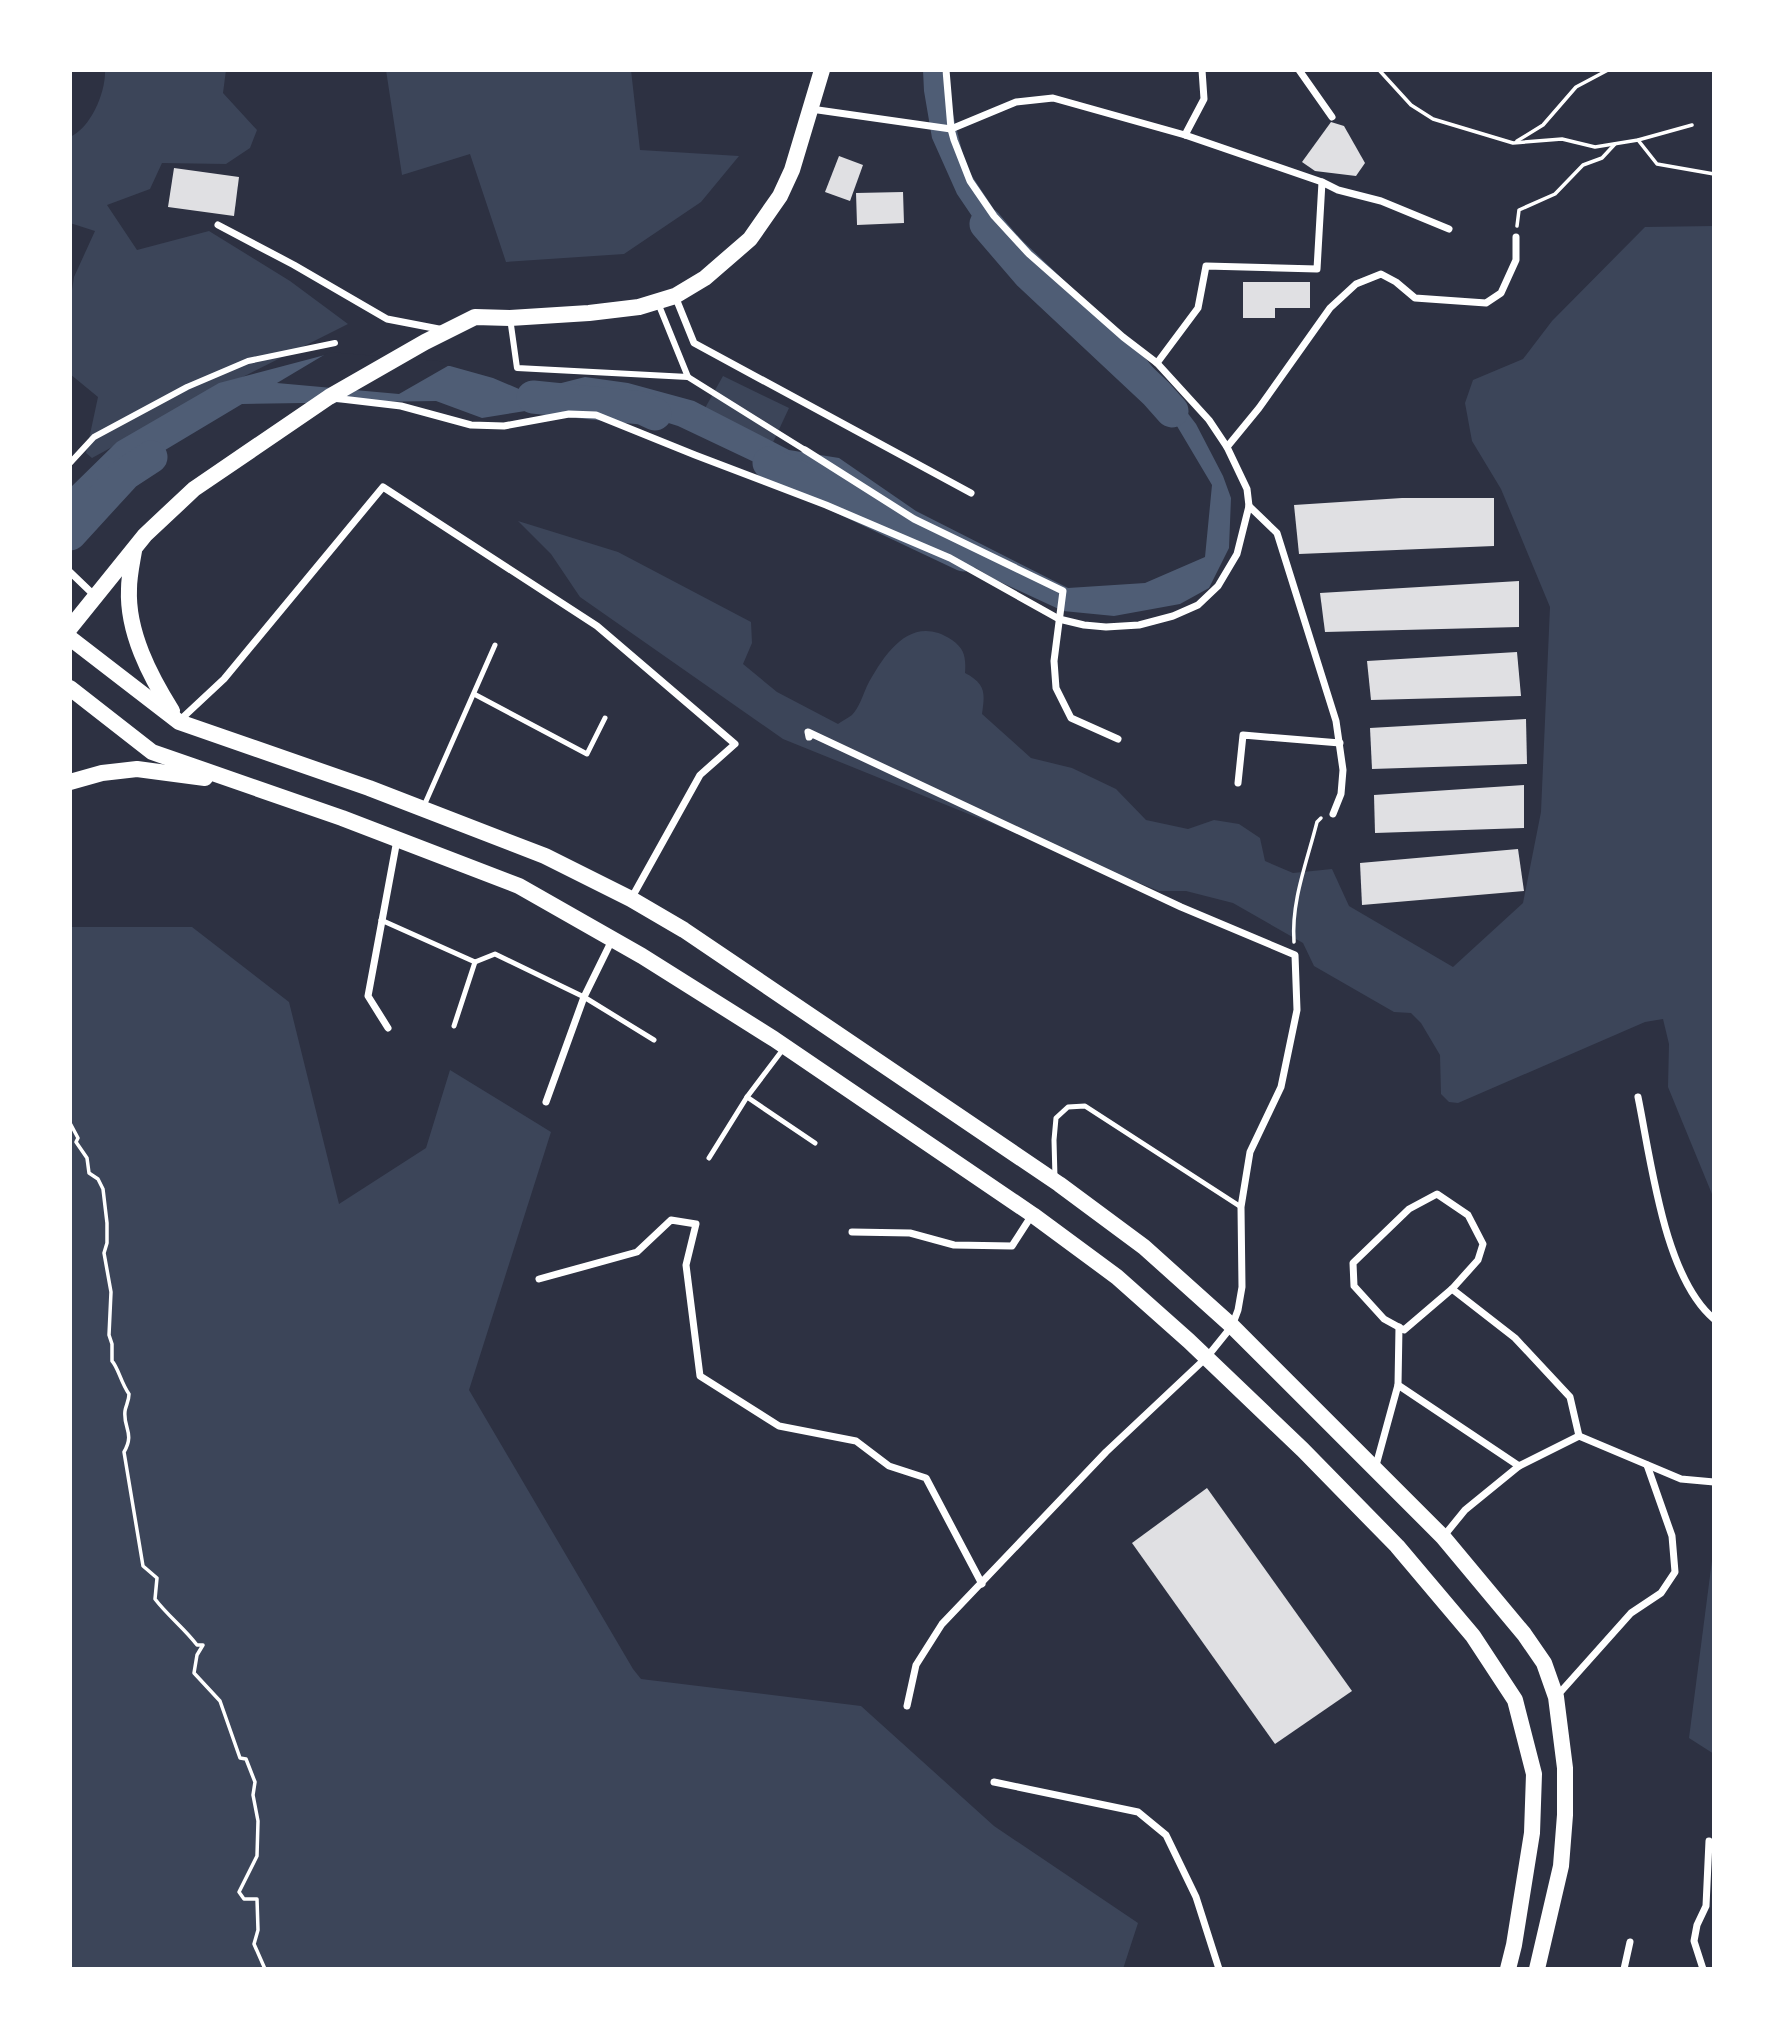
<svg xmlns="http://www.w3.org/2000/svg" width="1784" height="2039" font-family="'Public Sans',sans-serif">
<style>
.green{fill:#3c4559}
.water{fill:#4f5d75}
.pier{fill:#2d3142}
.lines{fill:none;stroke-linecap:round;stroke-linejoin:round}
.river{stroke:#4f5d75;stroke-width:33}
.building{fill:#e0e0e3}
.path{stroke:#fff;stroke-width:3.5}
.service{stroke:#fff;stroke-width:5}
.pedestrian{stroke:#fff;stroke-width:6}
.minor{stroke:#fff;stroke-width:7}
.primary{stroke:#fff;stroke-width:16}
</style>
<rect width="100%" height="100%" fill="#2d3142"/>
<!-- green -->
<g class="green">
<path d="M105,70H226L223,93L257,130L250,148L226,164L162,163L150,189L107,205L137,250L209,231L290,281L348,324L215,391L92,458L86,453L98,397L70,374V303L74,277L95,231L70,223V137C91,128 106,92 105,70Z"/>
<polygon points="386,70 631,70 640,150 739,156 701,202 624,254 506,262 470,154 402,175"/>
<path d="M1714,226V1199L1668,1087L1669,1044L1663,1019L1645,1022L1458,1103L1449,1102L1441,1094L1440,1055L1421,1023L1411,1013L1394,1012L1314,966L1303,943L1233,903L1186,891H1159L783,739L580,597L551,554L518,521L618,552L751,622L752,643L743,664L777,692L838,724C842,721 848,718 852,715C859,708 863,695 867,686C885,653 911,613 952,640C965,649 966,658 965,673C986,684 985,693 982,714L1031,758L1072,768L1116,789L1146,820L1188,829L1214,820L1239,824L1260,838L1265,861L1293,873L1332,869L1349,906L1453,967L1523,903L1541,812L1550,607L1501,489L1472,441L1465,403L1473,380L1523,359L1552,321L1645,227Z"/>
<polygon points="723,376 789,408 769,451 700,417"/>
<polygon points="70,927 192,927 289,1002 339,1204 426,1148 450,1070 551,1132 469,1390 633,1669 641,1679 861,1706 994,1826 1138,1923 1123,1969 70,1969"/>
<polygon points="1714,1545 1714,1754 1689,1738"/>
</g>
<!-- water -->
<polygon class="water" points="923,70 942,70 966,167 1001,220 1147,360 1196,424 1223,476 1231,498 1229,548 1209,588 1180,604 1114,616 1063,611 996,580 870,506 843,483 792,480 678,426 595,400 482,418 436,401 242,404 125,474 70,534 70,488 117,442 219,383 325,355 450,366 493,378 526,392 585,377 628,383 694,401 789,450 839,458 916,511 1068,588 1145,583 1205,557 1212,485 1171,416 1126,361 1053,289 980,228 957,194 932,138 924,91"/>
<!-- pier -->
<polygon class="pier" points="329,352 451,362 453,363 399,394 277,383"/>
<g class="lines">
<!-- river -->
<g class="river">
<polyline points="986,224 1029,274 1156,393 1172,411"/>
<polyline points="533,397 642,408 655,414"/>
<polyline points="769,463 964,555"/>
<polyline points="70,534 125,474 151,457"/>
</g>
</g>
<!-- building -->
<g class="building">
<polygon points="1331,122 1344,126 1365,163 1356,176 1315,171 1302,162"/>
<polygon points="839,156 863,165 850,201 825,192"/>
<polygon points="174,168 239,177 234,216 168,207"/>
<polygon points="903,192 904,223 857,225 856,193"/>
<polygon points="1243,282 1310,282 1310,308 1275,308 1275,318 1243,318"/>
<polygon points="1402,498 1494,498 1494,546 1299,554 1294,505"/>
<polygon points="1519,581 1519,627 1325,632 1320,593"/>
<polygon points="1517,652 1521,696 1371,700 1367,661"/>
<polygon points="1526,719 1527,764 1372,769 1370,728"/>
<polygon points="1524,785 1524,828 1375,833 1374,795"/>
<polygon points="1518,849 1524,891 1362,905 1360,863"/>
<polygon points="1207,1488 1352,1691 1275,1744 1132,1543"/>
</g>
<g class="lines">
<!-- path -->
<g class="path">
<polyline points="1379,70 1411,105 1433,119 1513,143 1562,139 1595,147 1638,140 1692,125"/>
<polyline points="1638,140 1657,164 1714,174"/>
<polyline points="1517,141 1543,125 1576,87 1608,70"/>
<polyline points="1517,226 1519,210 1555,194 1583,165 1602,158 1615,144"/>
<path d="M1294,942C1291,901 1307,862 1317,822L1321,818"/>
<path d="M70,1123L78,1138L76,1142L87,1158L89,1173L98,1179L103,1189L107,1223V1243L104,1253L111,1292L109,1335L112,1344V1361C118,1367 121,1383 129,1394C129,1401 126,1405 125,1411C123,1428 135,1433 124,1452L143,1566L157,1578L155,1599C168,1616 184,1628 197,1645H203L197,1655L194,1673L220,1701L240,1758L246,1759L255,1782L253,1795L258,1821L257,1856L239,1892L244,1899H257L258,1930L254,1944L265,1969"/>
</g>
<!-- service -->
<g class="service">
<polyline points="474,694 587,754 605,718"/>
<polyline points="423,808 495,645"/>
<polyline points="381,920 475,962 495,954 584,997 654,1040"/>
<polyline points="454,1026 475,962"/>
<polyline points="747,1097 815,1143"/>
<polyline points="709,1158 747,1097 784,1048"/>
<polyline points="1055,1178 1054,1140 1056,1118 1068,1107 1085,1106 1241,1207"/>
</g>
<!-- pedestrian -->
<g class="pedestrian">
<polyline points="510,318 517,368 688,377 658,303"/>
<polyline points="688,377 805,450"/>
<polyline points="70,463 94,437 187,387 248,361 335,343"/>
</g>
<!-- minor -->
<g class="minor">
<polyline points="1299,70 1332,117"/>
<polyline points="811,109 951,129 1016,102 1053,98 1185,135 1322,182"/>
<polyline points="1185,135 1204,99 1202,70"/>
<polyline points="218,225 294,265 387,319 444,330"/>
<polyline points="675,296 694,343 971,493"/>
<polyline points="1157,363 1198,308 1206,266 1317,269 1322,182 1338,190 1381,201 1449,229"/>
<polyline points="333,398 401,406 471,425 504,426 569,414 596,415 695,455 826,505 950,558 1059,619 1084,625 1106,627 1139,625 1173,616 1198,605 1218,586 1237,554 1249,506 1247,489 1227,447 1209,420 1157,363 1123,337 1029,254 994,216 970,181 954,140 951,129 946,70"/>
<polyline points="1227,447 1259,408 1330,308 1356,284 1381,274 1396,282 1415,298 1486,303 1501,293 1516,260 1516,237"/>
<polyline points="805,450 914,519 1063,591 1054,661 1056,688 1071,718 1118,739"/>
<polyline points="1249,506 1277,533 1336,721 1343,770 1341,794 1333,814"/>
<polyline points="70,572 95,596"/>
<polyline points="179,721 224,679 383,487 597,626 735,744 700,775 631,899"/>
<polyline points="809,737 808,732 1181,907 1295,955 1297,1010 1281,1087 1250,1152 1241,1207 1242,1287 1238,1310 1232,1326 1207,1357 1106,1452 942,1624 916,1665 907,1706"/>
<polyline points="1238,783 1243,735 1340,743"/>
<polyline points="388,1028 368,996 397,840"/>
<path d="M1638,1097C1651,1160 1664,1277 1714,1319"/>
<polyline points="546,1102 584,997 612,940"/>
<polygon points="1437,1194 1468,1215 1483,1244 1478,1260 1452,1289 1404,1330 1384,1319 1354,1286 1353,1263 1409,1209"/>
<polyline points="852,1232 910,1233 954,1245 1012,1246 1032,1215"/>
<polyline points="539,1279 637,1252 671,1220 696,1224 686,1265 700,1376 779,1426 856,1441 889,1466 926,1478 982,1584"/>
<polyline points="1452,1289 1515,1338 1570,1397 1579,1436 1681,1479 1714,1482"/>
<polyline points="1399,1327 1398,1385 1519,1466 1579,1436"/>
<polyline points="1375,1469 1398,1385"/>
<polyline points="1443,1537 1465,1510 1519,1466"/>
<polyline points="1556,1697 1631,1613 1661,1593 1675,1572 1672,1536 1647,1465"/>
<polyline points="994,1782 1138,1812 1166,1835 1196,1897 1219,1969"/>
<polyline points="1624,1969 1630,1942"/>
<polyline points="1703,1969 1694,1941 1697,1925 1706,1906 1709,1841"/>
</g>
<!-- primary -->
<g class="primary">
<path d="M134,551C132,563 129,576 129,589C127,632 150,676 172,711"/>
<polyline points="70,628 145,535 194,489 329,397 425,342 475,317 510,318 589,313 639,307 675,296 705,278 750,239 780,196 792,170 822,70"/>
<polyline points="70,638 179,722 369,788 545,856 631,899 684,930 1059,1184 1144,1247 1232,1326 1443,1537 1524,1634 1544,1663 1556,1697 1565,1768 1565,1815 1561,1866 1537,1969"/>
<polyline points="70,688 152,752 342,818 519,886 642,956 774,1039 1033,1215 1117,1277 1189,1341 1303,1450 1397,1546 1473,1636 1515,1700 1534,1774 1532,1833 1514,1945 1508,1969"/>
<polyline points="70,782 102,773 137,769 205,778"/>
</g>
</g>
<!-- border -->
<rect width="1784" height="2039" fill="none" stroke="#ffffff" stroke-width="144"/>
</svg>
